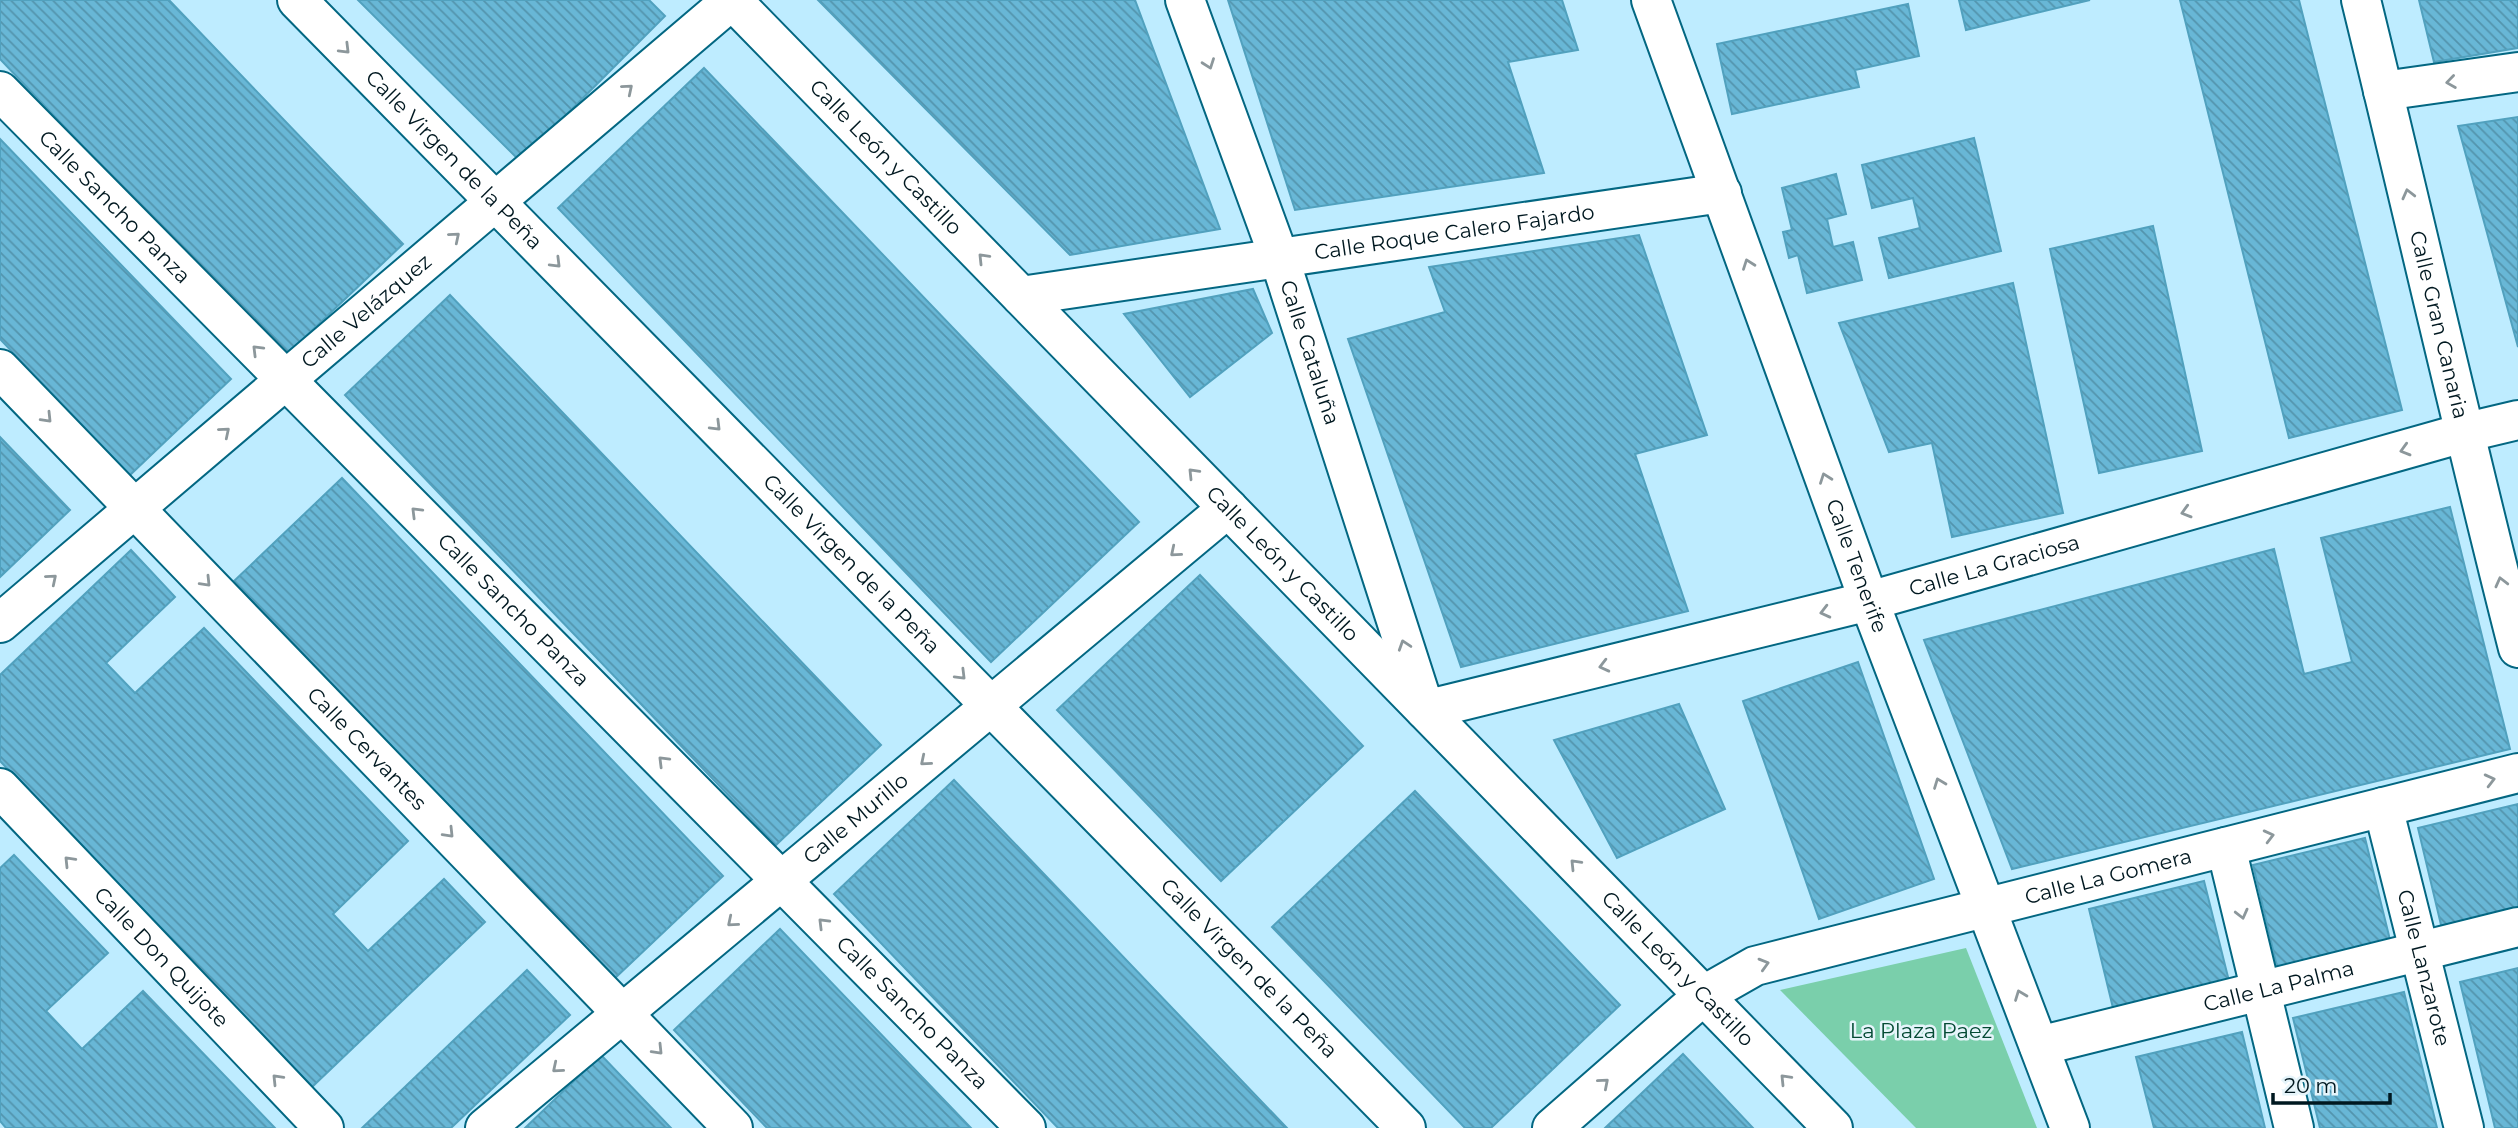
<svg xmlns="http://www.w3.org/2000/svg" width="2518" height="1128" font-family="Montserrat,sans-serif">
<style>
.park{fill:#7acfab}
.building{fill:url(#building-back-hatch);stroke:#51a1be;stroke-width:2}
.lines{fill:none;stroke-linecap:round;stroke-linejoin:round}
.street-casing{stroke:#036782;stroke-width:42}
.secondary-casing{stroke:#036782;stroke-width:42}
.street{stroke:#fff;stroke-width:38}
.secondary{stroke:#fff;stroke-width:38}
.oneway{stroke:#8c979b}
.labels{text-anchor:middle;stroke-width:5;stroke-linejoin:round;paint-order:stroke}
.street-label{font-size:21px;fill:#001820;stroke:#e5f4fa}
.park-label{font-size:21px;fill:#044a34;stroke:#e5f4fa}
</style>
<defs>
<pattern id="building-back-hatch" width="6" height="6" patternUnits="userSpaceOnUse" patternTransform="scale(1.75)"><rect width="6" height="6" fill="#68b7d6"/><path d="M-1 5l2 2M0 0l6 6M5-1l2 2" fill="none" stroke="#5394ad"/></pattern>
</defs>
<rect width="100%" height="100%" fill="#beecff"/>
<!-- park -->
<polygon class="park" points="1966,948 2037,1128 1916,1128 1780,990"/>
<!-- building -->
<g class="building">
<polygon points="0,0 169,0 403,244 284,357 0,59"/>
<polygon points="358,0 649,0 665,16 520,161"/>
<polygon points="818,0 1135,0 1220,229 1070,255"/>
<polygon points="1228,0 1562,0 1578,50 1508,62 1544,173 1295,210"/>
<polygon points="1959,0 2090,0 1966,30"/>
<polygon points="2180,0 2299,0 2402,410 2289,438"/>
<polygon points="2419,0 2518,0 2518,48 2434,62"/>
<polygon points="1908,4 1919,56 1855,70 1859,87 1732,114 1717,44"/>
<polygon points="704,68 1139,522 991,662 558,208"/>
<polygon points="2518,117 2518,347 2458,126"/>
<polygon points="1974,138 2001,251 1889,278 1879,238 1920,228 1913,198 1872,208 1862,165"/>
<polygon points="0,139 231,379 130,475 0,339"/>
<polygon points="1836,174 1846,214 1827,219 1833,247 1853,242 1862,280 1807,293 1798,255 1789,258 1783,232 1792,230 1782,188"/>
<polygon points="2153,226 2202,451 2099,473 2050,249"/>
<polygon points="1639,235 1707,435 1635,454 1688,611 1461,667 1348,339 1445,312 1429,267"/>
<polygon points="2013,283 2063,513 1952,537 1932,443 1889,452 1839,323"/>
<polygon points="1253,289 1272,333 1190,397 1124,314"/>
<polygon points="450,295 881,745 776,845 345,395"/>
<polygon points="0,437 70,510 0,577"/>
<polygon points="342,478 723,876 614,979 234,581"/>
<polygon points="2450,507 2510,749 2012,869 1924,640 2274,549 2304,674 2352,662 2321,538"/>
<polygon points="131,550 175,597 106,663 135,693 204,628 408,841 333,914 368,951 444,879 485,922 312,1087 0,761 0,675"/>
<polygon points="1200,575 1363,746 1221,881 1057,710"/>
<polygon points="1858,662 1934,879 1819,919 1743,701"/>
<polygon points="1679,704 1725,809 1617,858 1554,740"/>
<polygon points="954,780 1287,1128 1058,1128 834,894"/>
<polygon points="1415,791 1620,1005 1491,1128 1465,1128 1272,927"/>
<polygon points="2518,804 2518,911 2442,929 2418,828"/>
<polygon points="2365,838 2391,944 2278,971 2253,865"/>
<polygon points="14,855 108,953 46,1011 82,1049 143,991 275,1128 6,1128 0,1121 0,868"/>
<polygon points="2204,881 2229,981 2113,1008 2089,909"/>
<polygon points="780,929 971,1128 767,1128 674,1030"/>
<polygon points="2518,968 2518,1128 2495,1128 2460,982"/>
<polygon points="527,970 570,1015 451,1128 362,1128"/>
<polygon points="2404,992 2437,1128 2320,1128 2293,1018"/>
<polygon points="2242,1032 2265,1128 2154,1128 2136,1057"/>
<polygon points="1683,1054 1753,1128 1605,1128"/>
<polygon points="601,1055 671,1128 525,1128"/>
</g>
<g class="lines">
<defs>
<g id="street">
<path id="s1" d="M1185,0L1280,260L1425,710L1869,601L2463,433L2518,420"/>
<path id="s2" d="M1651,0L1869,601L2070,1128"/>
<path id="s3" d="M2361,0C2414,216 2463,433 2518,648"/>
<path id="s4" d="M0,91L1026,1128"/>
<polyline points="2383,91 2518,72"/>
<path id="s5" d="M1021,296L1722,193"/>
<path id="s6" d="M0,369L733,1128"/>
<path id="s7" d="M0,623L732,0"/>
<path id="s8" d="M0,788L324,1128"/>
<path id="s9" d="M2383,807L2464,1128"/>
<polyline points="2226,847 2294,1128"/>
<path id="s10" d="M2039,1046L2518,927"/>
<path id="s11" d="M485,1128L1228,508"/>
<path id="s12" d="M1552,1128L1704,995L1755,966L2518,773"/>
</g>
<g id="secondary">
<path id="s13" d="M297,0L1406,1128"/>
<path id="s14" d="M732,0L1833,1128"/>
</g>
</defs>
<!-- street casing -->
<use href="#street" class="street-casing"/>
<!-- secondary casing -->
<use href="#secondary" class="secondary-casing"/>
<!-- street -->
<use href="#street" class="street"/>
<!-- secondary -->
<use href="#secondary" class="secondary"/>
</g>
<!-- one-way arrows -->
<defs><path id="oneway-chevron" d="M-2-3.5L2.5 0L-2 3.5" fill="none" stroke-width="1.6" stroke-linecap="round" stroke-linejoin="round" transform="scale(1.75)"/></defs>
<g class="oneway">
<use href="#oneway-chevron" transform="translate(345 49) rotate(45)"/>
<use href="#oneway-chevron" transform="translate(1209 64) rotate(70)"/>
<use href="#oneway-chevron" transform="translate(2451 82) rotate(172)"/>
<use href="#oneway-chevron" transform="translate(628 89) rotate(-40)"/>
<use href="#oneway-chevron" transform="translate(2408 194) rotate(-104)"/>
<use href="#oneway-chevron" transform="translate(455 237) rotate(-40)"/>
<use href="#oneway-chevron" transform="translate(983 258) rotate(-134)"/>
<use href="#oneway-chevron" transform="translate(556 263) rotate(45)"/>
<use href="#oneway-chevron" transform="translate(1748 264) rotate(-110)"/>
<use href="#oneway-chevron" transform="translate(257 350) rotate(-135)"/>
<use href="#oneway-chevron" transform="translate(47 418) rotate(46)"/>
<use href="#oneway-chevron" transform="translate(716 426) rotate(45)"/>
<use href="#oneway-chevron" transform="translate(225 432) rotate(-40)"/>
<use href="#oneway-chevron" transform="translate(2405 450) rotate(164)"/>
<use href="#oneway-chevron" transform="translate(1193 473) rotate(-134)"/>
<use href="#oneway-chevron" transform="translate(1825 478) rotate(-110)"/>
<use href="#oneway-chevron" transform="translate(416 512) rotate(-135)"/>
<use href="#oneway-chevron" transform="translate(2186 512) rotate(164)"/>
<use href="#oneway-chevron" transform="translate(1175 552) rotate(140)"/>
<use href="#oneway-chevron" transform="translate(52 579) rotate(-40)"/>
<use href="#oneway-chevron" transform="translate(206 582) rotate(46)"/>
<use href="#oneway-chevron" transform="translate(2501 582) rotate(-104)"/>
<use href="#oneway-chevron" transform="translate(1825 612) rotate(166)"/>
<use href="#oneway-chevron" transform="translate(1404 645) rotate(-108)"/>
<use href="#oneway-chevron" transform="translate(1604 666) rotate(166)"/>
<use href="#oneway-chevron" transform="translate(961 675) rotate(45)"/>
<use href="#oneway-chevron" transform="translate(663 761) rotate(-135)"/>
<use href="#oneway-chevron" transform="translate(925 761) rotate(140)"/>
<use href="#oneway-chevron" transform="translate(2490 780) rotate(-14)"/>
<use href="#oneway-chevron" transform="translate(1939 783) rotate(-111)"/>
<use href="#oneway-chevron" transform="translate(449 833) rotate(46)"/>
<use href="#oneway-chevron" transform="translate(2269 836) rotate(-14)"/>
<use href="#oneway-chevron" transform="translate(69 861) rotate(-134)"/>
<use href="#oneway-chevron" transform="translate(1575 864) rotate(-134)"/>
<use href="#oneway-chevron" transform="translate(2242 914) rotate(76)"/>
<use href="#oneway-chevron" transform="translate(732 922) rotate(140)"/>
<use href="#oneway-chevron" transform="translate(823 923) rotate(-135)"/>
<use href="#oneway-chevron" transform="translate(1764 964) rotate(-16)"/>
<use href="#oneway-chevron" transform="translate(2020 995) rotate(-111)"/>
<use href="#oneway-chevron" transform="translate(658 1050) rotate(46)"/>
<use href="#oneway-chevron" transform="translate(557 1068) rotate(140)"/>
<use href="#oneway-chevron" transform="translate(277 1079) rotate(-134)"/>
<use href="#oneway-chevron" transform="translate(1785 1079) rotate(-134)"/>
<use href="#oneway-chevron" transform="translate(1604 1083) rotate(-41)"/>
</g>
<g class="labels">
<!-- street labels -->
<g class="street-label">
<text dy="7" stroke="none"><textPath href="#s14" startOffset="220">Calle León y Castillo</textPath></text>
<text dy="7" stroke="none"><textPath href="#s13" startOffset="224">Calle Virgen de la Peña</textPath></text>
<text dy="7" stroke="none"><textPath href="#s4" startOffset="163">Calle Sancho Panza</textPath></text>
<text dy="7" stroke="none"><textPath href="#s5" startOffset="438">Calle Roque Calero Fajardo</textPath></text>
<text dy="7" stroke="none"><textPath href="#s7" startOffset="481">Calle Velázquez</textPath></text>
<text dy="7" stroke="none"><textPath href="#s3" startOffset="334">Calle Gran Canaria</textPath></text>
<text dy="7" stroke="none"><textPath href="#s1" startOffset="374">Calle Cataluña</textPath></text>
<text dy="7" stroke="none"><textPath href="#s13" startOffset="791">Calle Virgen de la Peña</textPath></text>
<text dy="7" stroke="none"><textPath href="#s14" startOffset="788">Calle León y Castillo</textPath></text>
<text dy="7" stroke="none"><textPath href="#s2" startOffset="602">Calle Tenerife</textPath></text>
<text dy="7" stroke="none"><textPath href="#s1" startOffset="1337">Calle La Graciosa</textPath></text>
<text dy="7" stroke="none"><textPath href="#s4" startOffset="730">Calle Sancho Panza</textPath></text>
<text dy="7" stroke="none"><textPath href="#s6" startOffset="528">Calle Cervantes</textPath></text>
<text dy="7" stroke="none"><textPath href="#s11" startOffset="483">Calle Murillo</textPath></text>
<text dy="7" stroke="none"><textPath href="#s12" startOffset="625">Calle La Gomera</textPath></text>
<text dy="7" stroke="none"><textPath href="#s8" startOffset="234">Calle Don Quijote</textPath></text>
<text dy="7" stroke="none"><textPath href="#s13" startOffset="1358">Calle Virgen de la Peña</textPath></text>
<text dy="7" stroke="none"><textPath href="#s9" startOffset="166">Calle Lanzarote</textPath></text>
<text dy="7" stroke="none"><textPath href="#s14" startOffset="1354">Calle León y Castillo</textPath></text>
<text dy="7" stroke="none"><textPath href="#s10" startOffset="247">Calle La Palma</textPath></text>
<text dy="7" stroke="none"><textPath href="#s4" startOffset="1297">Calle Sancho Panza</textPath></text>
</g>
<!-- park labels -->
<g class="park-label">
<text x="1921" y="1038">La Plaza Paez</text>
</g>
</g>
<!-- scale -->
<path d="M2273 1093v10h117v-10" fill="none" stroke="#001820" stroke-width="3.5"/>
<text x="2284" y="1093" font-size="21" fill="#001820" stroke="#e5f4fa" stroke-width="5" paint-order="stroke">20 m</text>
</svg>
